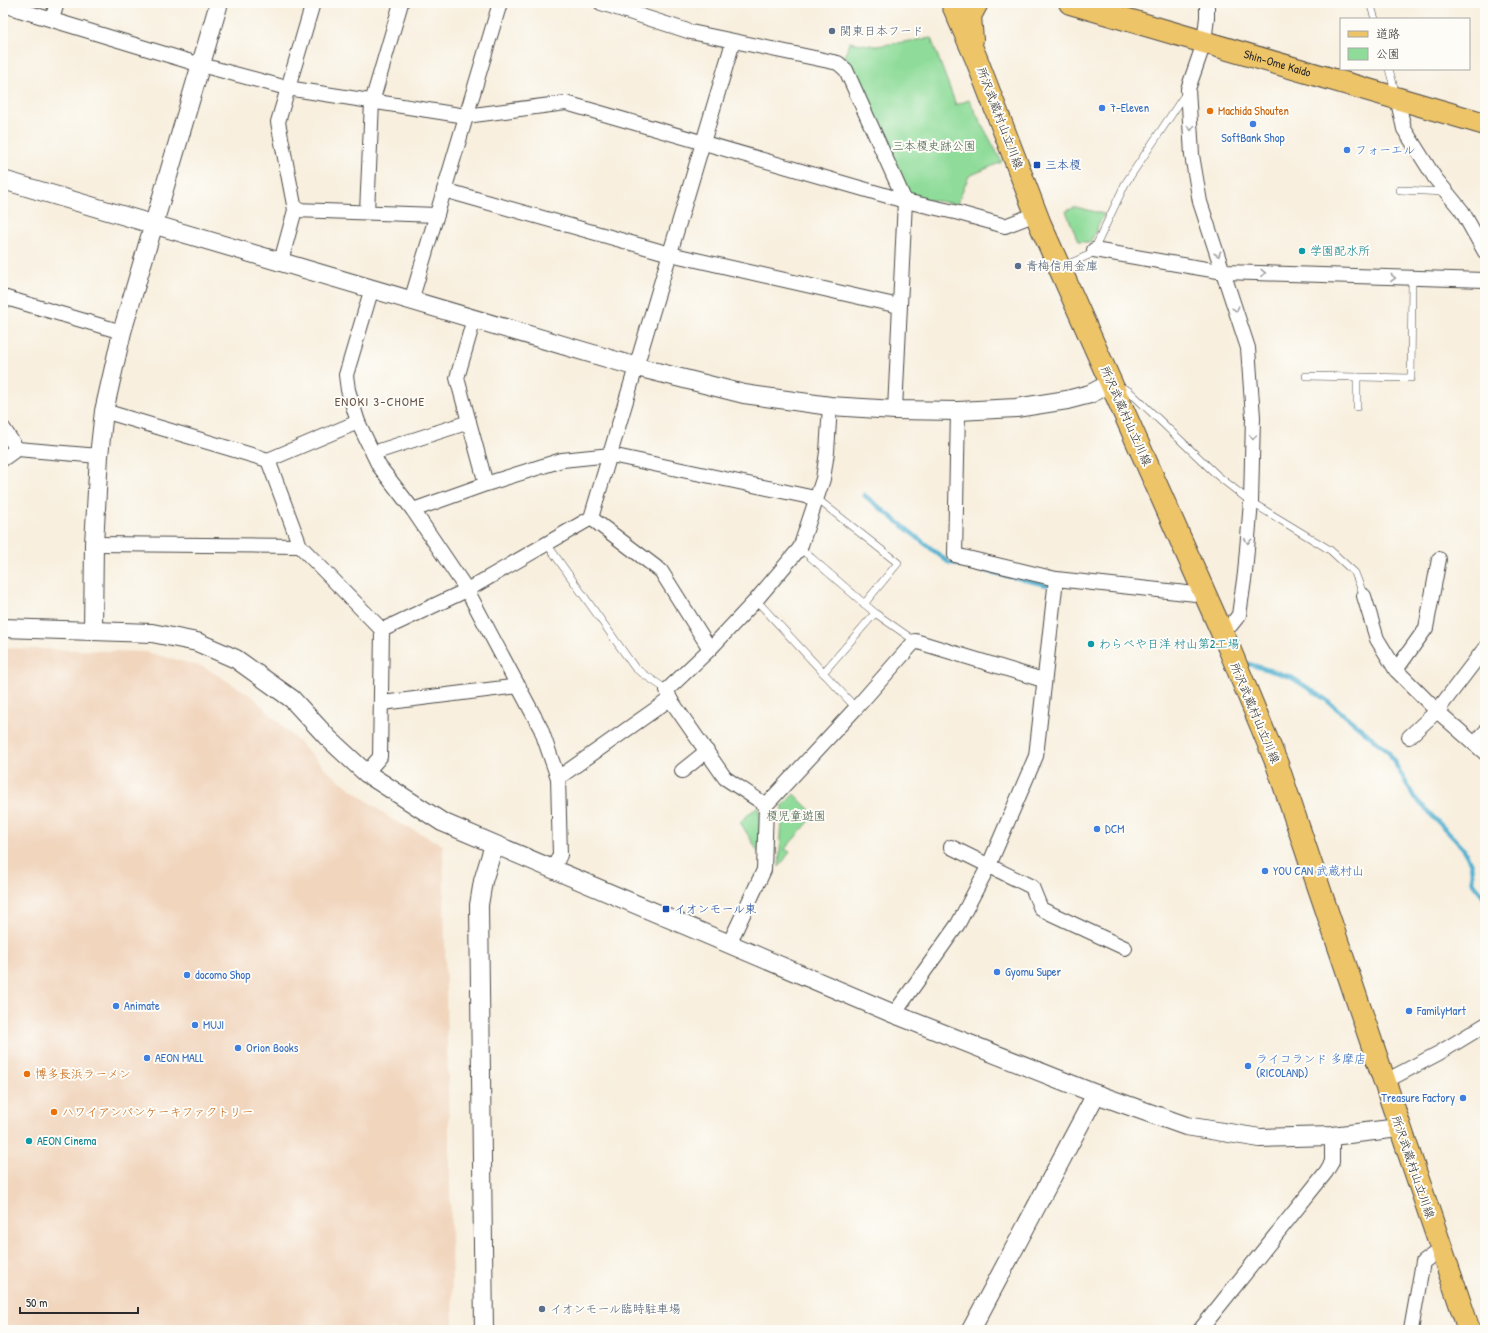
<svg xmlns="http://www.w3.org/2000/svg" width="1488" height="1333" font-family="'Patrick Hand','Klee One',sans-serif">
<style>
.built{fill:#f1d5bd}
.green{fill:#8fdc9a;stroke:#5d8462}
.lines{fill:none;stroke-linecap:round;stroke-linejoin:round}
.stream{stroke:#53b1d1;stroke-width:4.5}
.service-casing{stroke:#4a4846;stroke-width:8}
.minor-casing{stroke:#4a4846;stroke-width:16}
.tertiary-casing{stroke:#4a4846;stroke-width:20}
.primary-casing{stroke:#4a4846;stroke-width:24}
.service{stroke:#fff;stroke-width:7}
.minor{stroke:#fff;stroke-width:14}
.tertiary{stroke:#fff;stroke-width:18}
.primary{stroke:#eec469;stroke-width:22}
.oneway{stroke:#a0a0a0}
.service-dot{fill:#5c6f8a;stroke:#fdfcf7;stroke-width:1.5}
.shop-dot{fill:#3f7fe0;stroke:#fdfcf7;stroke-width:1.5}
.food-dot{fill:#e8710a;stroke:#fdfcf7;stroke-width:1.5}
.transit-dot{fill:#1a4fb4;stroke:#fdfcf7;stroke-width:1.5}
.culture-dot{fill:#0f9aa8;stroke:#fdfcf7;stroke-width:1.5}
.labels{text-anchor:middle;stroke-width:4;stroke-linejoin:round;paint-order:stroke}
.service-label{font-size:12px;fill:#4e5e75;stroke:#fdfcf7;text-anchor:start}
.street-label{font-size:12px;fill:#2b2b2b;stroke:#fdfcf7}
.shop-label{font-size:12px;fill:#366cbe;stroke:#fdfcf7;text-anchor:start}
.food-label{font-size:12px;fill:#c56008;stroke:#fdfcf7;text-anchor:start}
.park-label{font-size:12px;fill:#49604c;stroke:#fdfcf7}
.transit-label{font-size:12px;fill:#164399;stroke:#fdfcf7;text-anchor:start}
.culture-label{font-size:12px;fill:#0d838f;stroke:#fdfcf7;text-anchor:start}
.neighbourhood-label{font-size:13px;letter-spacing:1px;fill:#685248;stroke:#fdfcf7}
</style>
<rect width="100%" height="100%" fill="#fdfcf7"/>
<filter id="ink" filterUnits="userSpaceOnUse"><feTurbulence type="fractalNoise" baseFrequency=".025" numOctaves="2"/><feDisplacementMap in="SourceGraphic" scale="8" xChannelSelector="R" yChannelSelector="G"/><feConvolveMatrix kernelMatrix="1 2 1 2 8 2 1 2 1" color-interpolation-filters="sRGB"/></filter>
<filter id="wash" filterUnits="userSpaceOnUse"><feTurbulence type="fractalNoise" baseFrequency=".012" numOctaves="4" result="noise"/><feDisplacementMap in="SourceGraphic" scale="16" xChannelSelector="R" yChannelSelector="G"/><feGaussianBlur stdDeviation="0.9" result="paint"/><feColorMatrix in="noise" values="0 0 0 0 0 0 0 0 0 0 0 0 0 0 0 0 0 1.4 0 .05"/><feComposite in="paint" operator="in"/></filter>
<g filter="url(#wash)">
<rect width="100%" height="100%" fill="#f8efde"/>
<!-- built -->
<polygon class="built" points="3,648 146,652 204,667 252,696 330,773 390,818 443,845 453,1330 3,1330"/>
<!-- green -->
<g class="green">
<polygon points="931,38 956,105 969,100 1002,162 969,176 957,204 909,197 903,191 845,57 849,42 876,46"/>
<polygon points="1076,207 1104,214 1090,243 1078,241 1066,211"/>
<polygon points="794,794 815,815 785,849 790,852 779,867 783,805"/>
<polygon points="758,806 760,816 760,855 740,822"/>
</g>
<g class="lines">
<!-- stream -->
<g class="stream">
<polyline points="864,495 948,562 1047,585"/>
<polyline points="1242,664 1249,664 1291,677 1325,699 1388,751 1414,797 1463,848 1471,864 1473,883 1485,898"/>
</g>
</g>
</g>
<g filter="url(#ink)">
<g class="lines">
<defs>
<g id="service">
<polyline points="1370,3 1375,19"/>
<polyline points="1389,69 1396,95"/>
<polyline points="1400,190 1446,192"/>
<polyline points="1062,267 1089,255 1094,250 1125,184 1186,93"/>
<polyline points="1306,376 1411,378 1412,278"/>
<polyline points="1357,377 1357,407"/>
<polyline points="1118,386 1129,391 1218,476 1251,502 1330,550 1355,573 1364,596"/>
<polyline points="816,498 898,563 864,604"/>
<polyline points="547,544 635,668 667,690"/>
<polyline points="800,548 875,613 915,641"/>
<polyline points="756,600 856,708"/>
<polyline points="823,673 875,613"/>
</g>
<g id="minor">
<polyline points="601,3 691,32 838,63 846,70 905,201 895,410"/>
<polyline points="1207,3 1207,17 1204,43 1188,89 1192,155 1200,202 1248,348 1253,417 1251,502 1245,573 1239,615 1231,625 1220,630"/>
<polyline points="3,5 201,65 287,88 466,116 566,103 905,201 959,213 1005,226 1036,214"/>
<polyline points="52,19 57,3"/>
<polyline points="1397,97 1404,129 1435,178 1462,211 1485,252"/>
<polyline points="444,190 670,254 899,306"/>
<polyline points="295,210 437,215"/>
<polyline points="367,212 372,102 401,3"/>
<polyline points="1094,250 1224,272 1485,280"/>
<polyline points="281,261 295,210 278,122 313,3"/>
<polyline points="372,288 346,375 348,390 358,422 379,466 413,510 467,590 541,729 558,778 560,855 553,869"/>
<polyline points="3,297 122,332"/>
<polyline points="411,301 500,3"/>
<polyline points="474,319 457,378 486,484"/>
<polyline points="104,411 268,460"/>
<polyline points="958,411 955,555 1056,579 1205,595"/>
<polyline points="358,422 268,460 300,546 382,630"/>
<polyline points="3,428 17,449"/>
<polyline points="373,453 469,422"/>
<polyline points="3,459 17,449 99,456"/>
<polyline points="413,510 486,484 562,460 611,455 815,498"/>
<polyline points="591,518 661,571 710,649"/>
<polyline points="94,544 300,546"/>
<polyline points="1364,596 1377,639 1396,670 1437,711 1485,753"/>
<polyline points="1396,670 1426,628 1439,559"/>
<polyline points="670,699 725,778 766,805"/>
<polyline points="382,703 519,686"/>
<polyline points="1409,737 1437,711 1485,648"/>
<polyline points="1475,744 1485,732"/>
<polyline points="682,771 707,751"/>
<polyline points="366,773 380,757 382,630 467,590 591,518 733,42"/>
<polyline points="558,778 670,699 667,690 710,649 756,600 800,548 823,479 827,452 830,406"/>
<polyline points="951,847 1032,887 1041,909 1125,948"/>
<polyline points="729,944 764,870 766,805 856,708 915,641 1043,680"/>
<polyline points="894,1014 958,924 989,865 1036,756 1056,579"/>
<polyline points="1384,1082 1439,1053 1485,1025"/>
<polyline points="1200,1330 1326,1172 1332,1162 1332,1136"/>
<polyline points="1411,1330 1423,1262 1441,1249"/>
</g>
<g id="tertiary">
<polyline points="3,180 637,367 744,394 830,406 895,410 958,411 1016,408 1067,400 1090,394 1111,383"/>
<polyline points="3,628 152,633 197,642 236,659 292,699 328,738 366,773 442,822 894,1014 1096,1094 1186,1126 1260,1138 1332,1136 1399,1128"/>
<polyline points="93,630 94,544 99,456 104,411 122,332 219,3"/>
<polyline points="484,1330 479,905 483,881 494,845"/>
<polyline points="971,1330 1096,1094"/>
</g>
<g id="primary">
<polyline points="952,3 976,58 1040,224 1229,648 1277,764 1469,1330"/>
<path id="s1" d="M1070,3L1485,124"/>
<polyline points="972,40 970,16 977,3"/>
</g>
</defs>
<!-- service casing -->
<use href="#service" class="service-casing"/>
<!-- minor casing -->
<use href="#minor" class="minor-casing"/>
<!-- tertiary casing -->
<use href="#tertiary" class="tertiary-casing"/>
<!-- primary casing -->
<use href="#primary" class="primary-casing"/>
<!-- service -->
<use href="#service" class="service"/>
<!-- minor -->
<use href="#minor" class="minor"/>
<!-- tertiary -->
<use href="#tertiary" class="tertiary"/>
<!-- primary -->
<use href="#primary" class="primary"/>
</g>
<!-- one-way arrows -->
<defs><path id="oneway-chevron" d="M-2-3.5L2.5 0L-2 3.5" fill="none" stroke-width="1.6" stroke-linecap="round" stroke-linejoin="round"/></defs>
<g class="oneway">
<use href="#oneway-chevron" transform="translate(1191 128) rotate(86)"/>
<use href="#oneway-chevron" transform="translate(1218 254) rotate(71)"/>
<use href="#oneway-chevron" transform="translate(1263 273) rotate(2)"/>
<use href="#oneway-chevron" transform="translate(1393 278) rotate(2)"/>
<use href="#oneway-chevron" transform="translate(1236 309) rotate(73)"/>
<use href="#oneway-chevron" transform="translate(1253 437) rotate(91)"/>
<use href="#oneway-chevron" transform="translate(1248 541) rotate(95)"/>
</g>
</g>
<!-- markers -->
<g class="service-dot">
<circle cx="832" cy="31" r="4"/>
<circle cx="1018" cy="266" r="4"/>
<circle cx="542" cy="1309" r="4"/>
</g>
<g class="shop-dot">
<circle cx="1102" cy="108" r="4"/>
<circle cx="1253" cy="124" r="4"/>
<circle cx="1347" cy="150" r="4"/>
<circle cx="1097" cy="829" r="4"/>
<circle cx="1265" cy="871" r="4"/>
<circle cx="997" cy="972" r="4"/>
<circle cx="187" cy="975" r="4"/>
<circle cx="116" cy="1006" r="4"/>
<circle cx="1409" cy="1011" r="4"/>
<circle cx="195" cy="1025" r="4"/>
<circle cx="238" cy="1048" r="4"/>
<circle cx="147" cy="1058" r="4"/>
<circle cx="1248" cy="1066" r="4"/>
<circle cx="1463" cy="1098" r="4"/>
</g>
<g class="food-dot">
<circle cx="1210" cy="111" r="4"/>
<circle cx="27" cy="1074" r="4"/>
<circle cx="54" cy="1112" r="4"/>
</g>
<g class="transit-dot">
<rect x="1033" y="161" width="8" height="8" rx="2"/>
<rect x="662" y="905" width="8" height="8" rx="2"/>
</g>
<g class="culture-dot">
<circle cx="1302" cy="251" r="4"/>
<circle cx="1091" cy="644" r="4"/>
<circle cx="29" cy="1141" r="4"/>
</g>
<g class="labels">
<!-- service labels -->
<g class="service-label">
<text x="840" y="35">関東日本フード</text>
<text x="1026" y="270">青梅信用金庫</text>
<text x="550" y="1313">イオンモール臨時駐車場</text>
</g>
<!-- street labels -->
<g class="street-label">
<text dy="4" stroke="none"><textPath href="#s1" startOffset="216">Shin-Ome Kaido</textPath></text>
<text transform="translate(1000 118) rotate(69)" y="4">所沢武蔵村山立川線</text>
<text transform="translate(1126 416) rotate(66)" y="4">所沢武蔵村山立川線</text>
<text transform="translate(1255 713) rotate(67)" y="4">所沢武蔵村山立川線</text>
<text transform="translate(1413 1167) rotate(71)" y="4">所沢武蔵村山立川線</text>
</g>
<!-- shop labels -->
<g class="shop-label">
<text x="1110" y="112">7-Eleven</text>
<text x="1253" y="142" text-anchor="middle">SoftBank Shop</text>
<text x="1355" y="154">フォーエル</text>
<text x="1105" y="833">DCM</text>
<text x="1273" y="875">YOU CAN 武蔵村山</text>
<text x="1005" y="976">Gyomu Super</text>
<text x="195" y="979">docomo Shop</text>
<text x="124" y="1010">Animate</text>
<text x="1417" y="1015">FamilyMart</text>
<text x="203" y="1029">MUJI</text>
<text x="246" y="1052">Orion Books</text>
<text x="155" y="1062">AEON MALL</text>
<text x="1256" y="1063">ライコランド 多摩店<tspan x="1256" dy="14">(RICOLAND)</tspan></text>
<text x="1455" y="1102" text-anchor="end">Treasure Factory</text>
</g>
<!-- food labels -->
<g class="food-label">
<text x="1218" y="115">Machida Shouten</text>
<text x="35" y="1078">博多長浜ラーメン</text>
<text x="62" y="1116">ハワイアンパンケーキファクトリー</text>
</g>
<!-- park labels -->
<g class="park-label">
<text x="934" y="150">三本榎史跡公園</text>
<text x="796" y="820">榎児童遊園</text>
</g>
<!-- transit labels -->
<g class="transit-label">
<text x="1045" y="169">三本榎</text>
<text x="674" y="913">イオンモール東</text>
</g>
<!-- culture labels -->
<g class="culture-label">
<text x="1310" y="255">学園配水所</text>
<text x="1099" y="648">わらべや日洋 村山第2工場</text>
<text x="37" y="1145">AEON Cinema</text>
</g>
<!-- neighbourhood labels -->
<g class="neighbourhood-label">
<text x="380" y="406">ENOKI 3-CHOME</text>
</g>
</g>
<!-- margin -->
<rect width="1488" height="1333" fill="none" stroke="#fdfcf7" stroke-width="16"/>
<!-- legend -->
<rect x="1340" y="18" width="130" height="52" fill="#fdfcf7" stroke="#a9a8a5"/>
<rect x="1348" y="31" width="20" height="6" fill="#eec469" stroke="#a9a8a5"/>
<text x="1376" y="38" font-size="12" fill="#2b2b2b">道路</text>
<rect x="1348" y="48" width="20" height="12" fill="#8fdc9a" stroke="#a9a8a5"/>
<text x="1376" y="58" font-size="12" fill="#2b2b2b">公園</text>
<!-- scale -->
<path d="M20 1307v6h118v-6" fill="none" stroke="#2b2b2b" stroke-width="2"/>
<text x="26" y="1307" font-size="12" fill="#2b2b2b" stroke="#fdfcf7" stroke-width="3" paint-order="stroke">50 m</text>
</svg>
